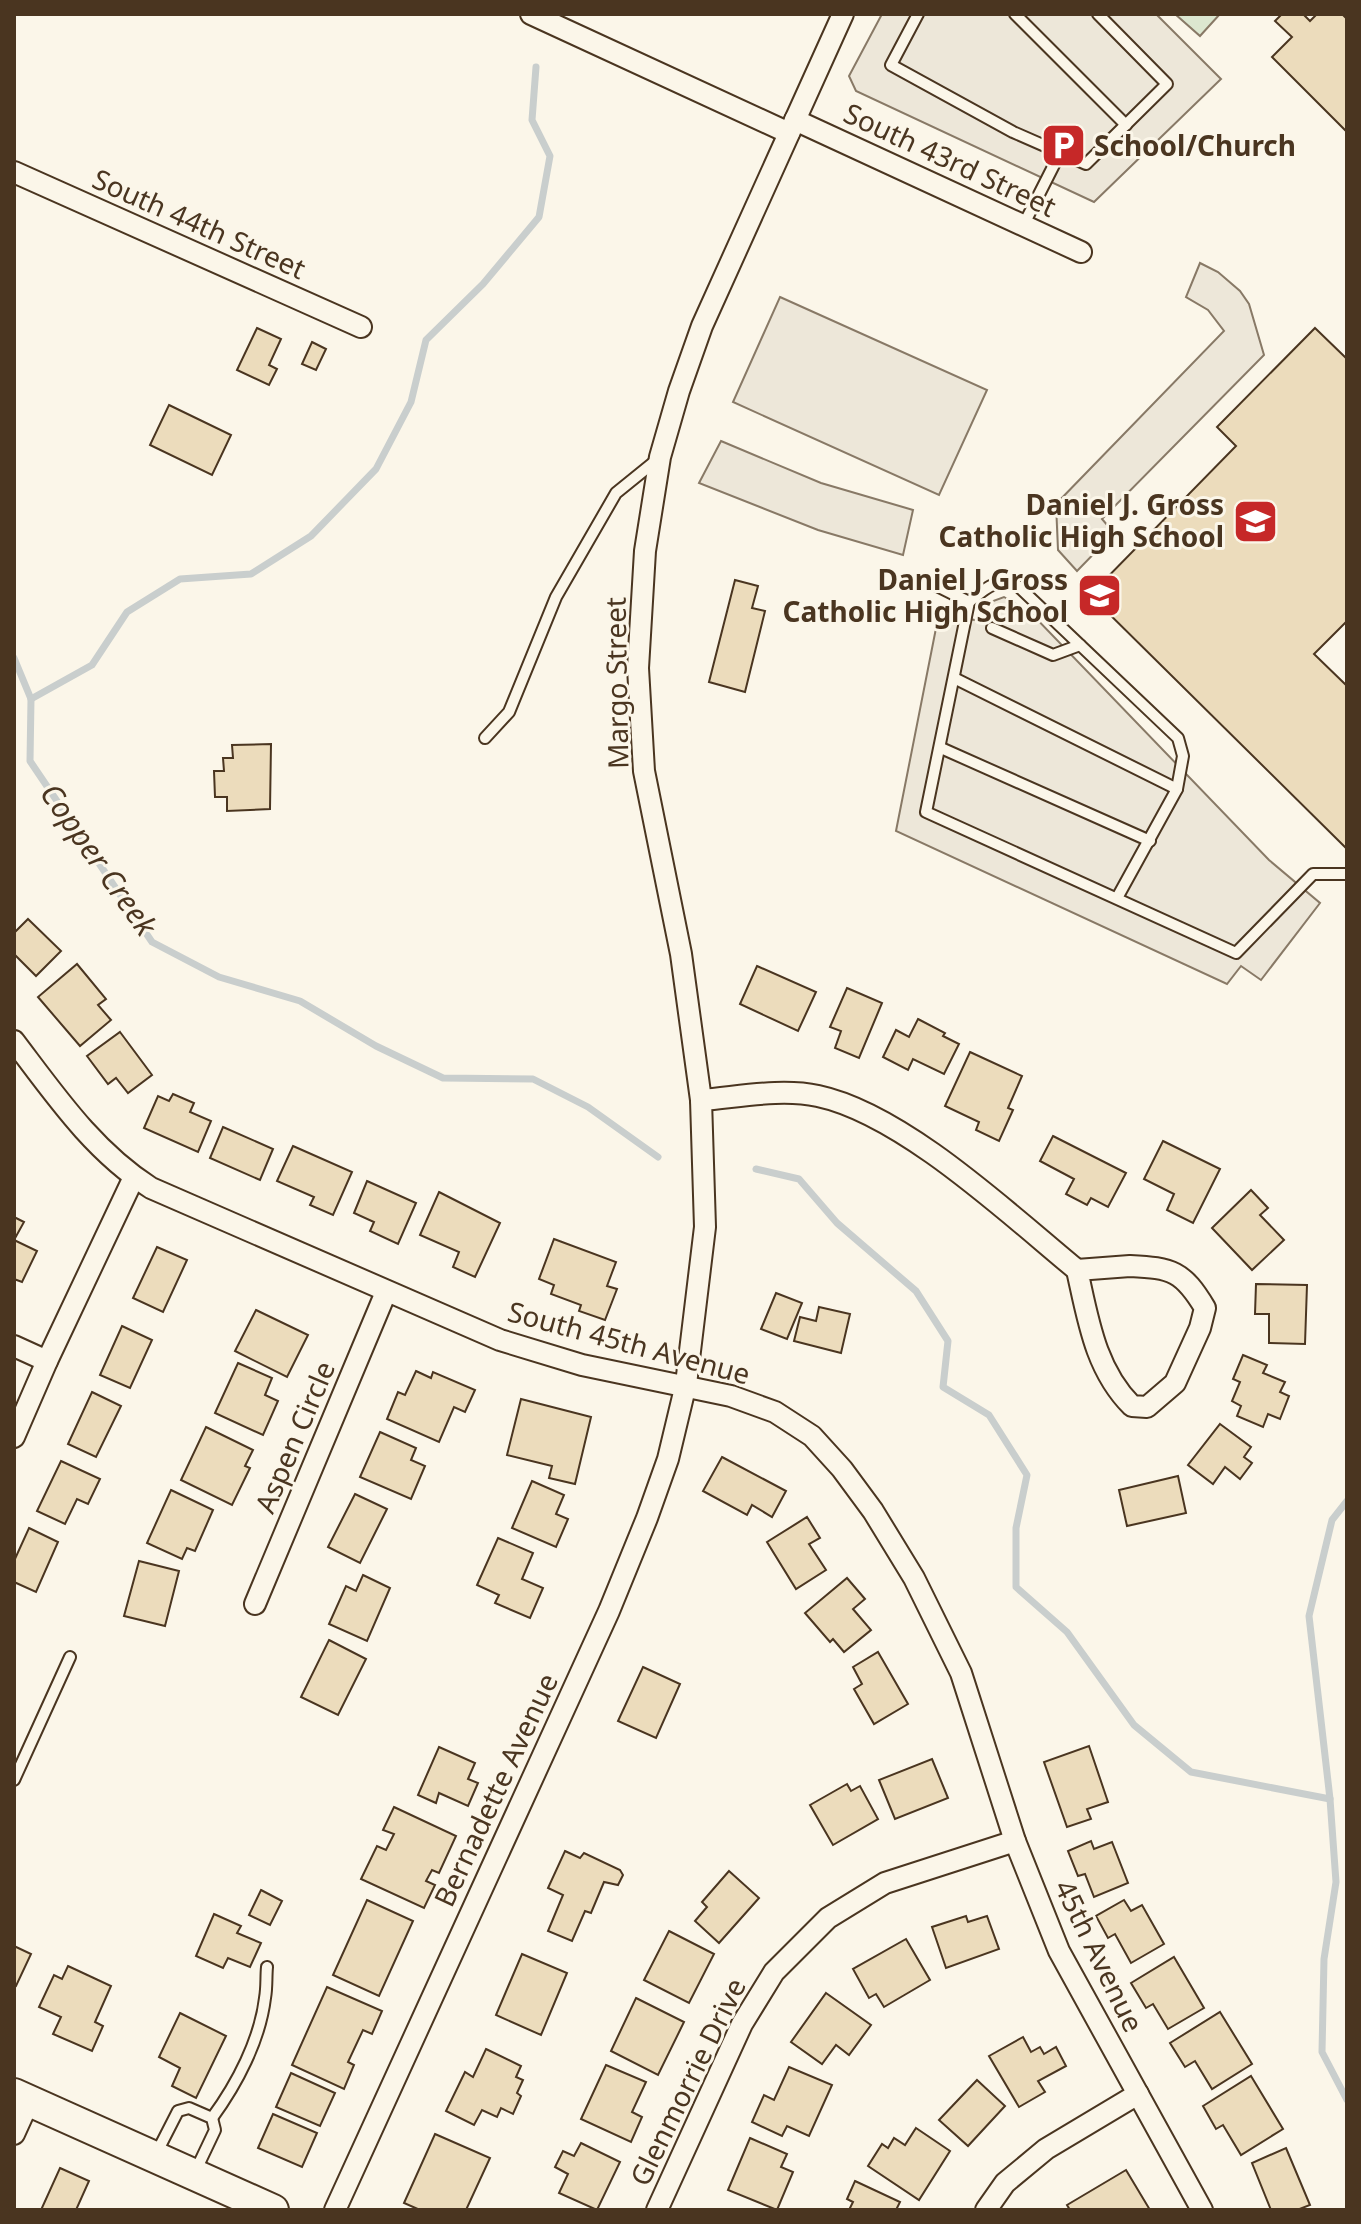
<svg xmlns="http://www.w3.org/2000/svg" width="1361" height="2224" font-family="'Noto Sans',sans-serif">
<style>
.green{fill:#dce7d0;stroke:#887966;stroke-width:2}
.parking{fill:#ede7d9;stroke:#887966;stroke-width:2}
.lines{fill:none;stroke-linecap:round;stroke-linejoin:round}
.stream{stroke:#c9cecd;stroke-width:7}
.building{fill:#ecdcbc;stroke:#4a3520;stroke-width:2}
.lane-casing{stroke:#4a3520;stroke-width:14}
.street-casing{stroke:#4a3520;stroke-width:24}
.secondary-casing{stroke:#4a3520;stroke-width:34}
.lane{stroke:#fbf6e9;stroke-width:10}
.street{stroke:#fbf6e9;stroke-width:20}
.secondary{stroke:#fbf6e9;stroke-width:30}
.labels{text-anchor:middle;stroke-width:6;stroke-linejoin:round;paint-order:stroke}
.poi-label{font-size:28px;font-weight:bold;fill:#4a3520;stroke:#fbf6e9;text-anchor:end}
.street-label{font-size:28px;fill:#4a3520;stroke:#fbf6e9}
.water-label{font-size:30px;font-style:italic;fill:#4a3520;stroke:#fbf6e9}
</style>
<rect width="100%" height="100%" fill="#fbf6e9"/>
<!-- green -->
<polygon class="green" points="1175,14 1220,14 1200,36"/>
<!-- parking -->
<g class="parking">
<polygon points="882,14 1156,14 1221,79 1094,202 856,91 849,76"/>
<polygon points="1200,263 1218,272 1240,291 1249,304 1264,355 1102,519 1114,533 1077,571 1058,550 1056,504 1224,331 1208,310 1186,297"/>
<polygon points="780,297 987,390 939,495 733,402"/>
<polygon points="721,441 821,483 913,510 903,555 818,530 699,483"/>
<polygon points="1004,597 1030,612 1269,860 1320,903 1261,980 1241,966 1227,984 896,831 939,613 980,621 985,604"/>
</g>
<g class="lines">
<!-- stream -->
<g class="stream">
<polyline points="14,658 31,699 30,761 152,942 219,977 300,1001 376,1046 443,1078 533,1079 588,1107 658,1157"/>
<polyline points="31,699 92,665 127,612 180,579 251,574 311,536 376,469 411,402 426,340 483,284 539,217 550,156 532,120 536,67"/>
<polyline points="756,1169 799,1179 837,1223 916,1291 948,1341 943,1387 989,1415 1027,1475 1016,1528 1016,1587 1067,1632 1134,1725 1191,1772 1330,1799"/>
<polyline points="1347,1501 1332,1520 1309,1616 1330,1799 1336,1882 1324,1959 1322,2052 1347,2100"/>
</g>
</g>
<!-- building -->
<g class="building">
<polygon points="1282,14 1303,14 1310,21 1317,14 1342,14 1347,19 1347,132 1272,57 1292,37 1275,21"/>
<polygon points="257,328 281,339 269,365 277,369 269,385 237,370"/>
<polygon points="1315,328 1347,359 1347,621 1314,654 1347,686 1347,849 1090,595 1236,446 1217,427"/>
<polygon points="312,342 326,349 316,370 302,364"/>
<polygon points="169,405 231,435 212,475 150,445"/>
<polygon points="735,580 758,586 752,608 765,611 745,692 709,682"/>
<polygon points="271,744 270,809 227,811 227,797 215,797 214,771 224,771 223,758 233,758 232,745"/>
<polygon points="28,919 61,951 36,976 14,954 14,933"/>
<polygon points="77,964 106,999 98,1005 111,1020 80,1046 38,997"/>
<polygon points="757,966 816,992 798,1031 740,1004"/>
<polygon points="847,988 882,1003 859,1058 835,1048 841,1031 830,1027"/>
<polygon points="918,1019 945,1033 943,1036 959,1044 944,1074 913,1059 908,1070 883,1057 896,1030 909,1037"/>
<polygon points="120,1032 152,1075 128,1093 116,1078 108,1084 87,1056"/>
<polygon points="970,1052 1022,1076 1008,1108 1013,1110 999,1141 976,1130 979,1122 945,1106"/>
<polygon points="173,1094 194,1103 190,1112 211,1121 198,1152 144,1128 158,1096 169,1101"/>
<polygon points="223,1127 273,1149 260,1180 210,1158"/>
<polygon points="1053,1136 1126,1173 1108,1207 1091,1198 1087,1205 1066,1194 1074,1179 1040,1161"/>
<polygon points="1163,1141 1220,1169 1193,1223 1167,1210 1174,1194 1144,1179"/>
<polygon points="293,1146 352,1172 333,1215 310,1205 314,1197 277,1181"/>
<polygon points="367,1181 416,1203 398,1244 370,1231 374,1222 354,1213"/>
<polygon points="1251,1190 1268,1208 1260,1215 1284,1240 1252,1270 1212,1228"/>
<polygon points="439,1192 500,1223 475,1277 453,1267 459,1252 420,1235"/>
<polygon points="14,1217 24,1222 14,1240 37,1251 22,1282 14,1279"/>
<polygon points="554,1239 616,1262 607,1286 617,1289 605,1320 579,1311 581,1305 551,1294 554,1285 539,1279"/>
<polygon points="157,1247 187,1260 163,1312 133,1298"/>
<polygon points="1256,1284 1307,1285 1305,1344 1269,1343 1269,1314 1255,1314"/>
<polygon points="776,1293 802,1303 787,1339 761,1329"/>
<polygon points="819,1307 850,1314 841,1353 794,1341 800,1317 816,1321"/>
<polygon points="256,1310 308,1335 287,1377 235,1351"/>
<polygon points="122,1326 152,1340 130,1388 100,1375"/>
<polygon points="1243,1355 1267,1365 1263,1373 1285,1382 1280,1392 1289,1396 1280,1419 1268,1414 1263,1427 1237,1416 1241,1406 1232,1401 1240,1382 1233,1379"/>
<polygon points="238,1363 272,1378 265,1395 278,1401 263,1435 215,1413"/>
<polygon points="416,1371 431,1378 433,1372 475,1390 465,1412 454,1407 439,1442 387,1419 398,1392 405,1395"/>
<polygon points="92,1392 121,1406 96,1457 68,1444"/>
<polygon points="521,1399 591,1417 575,1484 549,1478 552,1466 507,1455"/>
<polygon points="1220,1424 1251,1447 1244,1457 1252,1463 1240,1479 1225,1467 1213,1484 1188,1465"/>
<polygon points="206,1427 253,1450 245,1466 250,1468 232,1505 181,1480"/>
<polygon points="380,1432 416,1448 411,1460 425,1466 411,1499 360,1477"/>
<polygon points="722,1457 786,1491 772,1517 752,1505 747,1515 703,1491"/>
<polygon points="61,1461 100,1479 88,1504 77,1499 65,1524 37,1511"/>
<polygon points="1178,1476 1186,1513 1127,1526 1119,1490"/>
<polygon points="532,1481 564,1495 556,1514 568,1519 556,1547 512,1528"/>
<polygon points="171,1490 213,1510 195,1551 187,1548 182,1559 147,1543"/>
<polygon points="355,1494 387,1509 360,1563 328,1547"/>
<polygon points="807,1517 820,1538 809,1544 826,1570 796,1589 767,1542"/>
<polygon points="29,1528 58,1542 36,1592 14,1582 14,1561"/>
<polygon points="498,1538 533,1553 522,1579 543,1588 530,1618 495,1603 499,1595 477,1585"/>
<polygon points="139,1561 179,1571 165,1626 124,1616"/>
<polygon points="363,1575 390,1588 367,1641 329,1624 346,1586 356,1591"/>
<polygon points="847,1578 865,1599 853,1609 871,1630 844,1652 833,1639 830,1642 805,1613"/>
<polygon points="329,1640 366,1659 338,1715 301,1697"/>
<polygon points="878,1652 908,1704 874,1724 854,1689 862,1684 853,1667"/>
<polygon points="643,1667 680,1684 656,1738 618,1721"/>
<polygon points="1089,1746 1108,1802 1087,1809 1091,1819 1067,1827 1044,1762"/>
<polygon points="439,1747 475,1763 468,1779 478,1783 468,1806 439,1793 436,1803 418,1795"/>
<polygon points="932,1759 948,1798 895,1819 879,1780"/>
<polygon points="847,1784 851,1791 860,1786 878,1819 833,1845 810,1805"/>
<polygon points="394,1807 456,1836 439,1873 432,1870 426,1881 435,1885 424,1908 361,1879 377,1846 386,1850 394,1834 383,1830"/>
<polygon points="1091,1841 1094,1849 1112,1842 1128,1883 1094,1897 1085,1874 1078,1876 1068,1851"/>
<polygon points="565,1851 580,1858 584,1853 620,1870 623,1875 618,1885 604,1882 591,1913 585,1911 572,1941 548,1931 563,1895 548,1888"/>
<polygon points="729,1871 759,1898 719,1943 695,1921 707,1907 702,1902"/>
<polygon points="261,1890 282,1901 270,1925 249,1915"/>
<polygon points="367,1900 413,1921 379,1996 333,1975"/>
<polygon points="1124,1900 1131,1911 1142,1905 1164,1944 1131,1963 1115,1934 1108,1938 1096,1916"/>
<polygon points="214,1914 241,1926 237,1933 261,1943 250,1967 228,1958 223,1968 196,1956"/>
<polygon points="966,1916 968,1922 987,1916 999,1949 946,1968 932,1927"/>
<polygon points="669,1931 714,1954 689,2003 644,1980"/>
<polygon points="906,1939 930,1980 884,2007 876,1994 869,1998 853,1969"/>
<polygon points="14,1946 31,1954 16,1986 14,1985"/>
<polygon points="522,1954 567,1973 541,2035 496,2015"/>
<polygon points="1174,1957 1204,2008 1168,2029 1153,2004 1146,2008 1131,1983"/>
<polygon points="68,1966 111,1986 95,2022 103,2026 92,2051 53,2034 61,2017 39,2007 54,1975 62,1979"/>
<polygon points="327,1987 382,2011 372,2034 363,2030 348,2062 354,2065 344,2089 292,2065"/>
<polygon points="826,1993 871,2025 849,2055 836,2045 822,2064 791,2042"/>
<polygon points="636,1998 684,2022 658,2075 611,2051"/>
<polygon points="1220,2012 1252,2064 1212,2089 1195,2061 1185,2067 1170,2043"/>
<polygon points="180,2013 226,2036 196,2098 172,2086 180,2068 159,2057"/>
<polygon points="1023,2037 1031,2052 1040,2047 1044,2054 1056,2047 1066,2066 1038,2081 1045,2092 1019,2107 989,2056"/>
<polygon points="486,2049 521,2066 516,2077 523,2080 517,2093 521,2096 513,2114 501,2108 497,2117 482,2110 474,2125 446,2111 465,2072 473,2077"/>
<polygon points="606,2065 646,2082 632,2112 642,2117 631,2142 581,2119"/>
<polygon points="789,2067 832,2085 809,2136 787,2126 782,2136 752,2122 764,2095 774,2100"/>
<polygon points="291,2073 335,2093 320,2126 276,2107"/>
<polygon points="1251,2076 1283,2129 1241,2155 1223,2125 1216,2129 1203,2106"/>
<polygon points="977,2080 1005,2106 968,2146 939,2120"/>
<polygon points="273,2114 317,2133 302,2167 258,2148"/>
<polygon points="916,2128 950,2151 919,2200 868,2166 882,2144 888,2148 894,2138 905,2145"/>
<polygon points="435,2134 490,2158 466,2210 420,2210 404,2203"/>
<polygon points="750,2138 787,2154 781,2167 793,2172 777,2210 728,2190"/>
<polygon points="581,2143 620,2162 597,2210 559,2193 568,2174 555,2167 563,2151 574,2156"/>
<polygon points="1286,2148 1310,2205 1297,2210 1271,2210 1252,2163"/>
<polygon points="60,2168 89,2181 76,2210 41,2210"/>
<polygon points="1126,2170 1150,2210 1070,2210 1067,2205"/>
<polygon points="855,2181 900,2202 896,2210 849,2210 853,2202 847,2199"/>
</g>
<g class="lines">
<defs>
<g id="lane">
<polyline points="918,14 891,65 1013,132 1086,164 1167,84 1098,14"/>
<polyline points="1015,14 1126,125"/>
<polyline points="1024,224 1060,153"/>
<polyline points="929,582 969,602 926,812 1236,953 1313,874 1347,874"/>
<path d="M969,602C987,587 995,578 1018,586L1178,738L1183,756L1177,789L1117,898"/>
<polyline points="992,628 1053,655 1080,645"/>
<polyline points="954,678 1177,789"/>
<polyline points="485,738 509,712 556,597 616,493 658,459"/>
<polyline points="941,748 1150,841"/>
<polyline points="14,1780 70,1657"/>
<path d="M212,2118C237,2084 260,2040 265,1998C267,1987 266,1977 267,1967"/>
<polyline points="155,2156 178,2111 189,2108 212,2118 215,2130 196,2170"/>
</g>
<g id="street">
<polyline points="531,14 789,133"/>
<polyline points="795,120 1081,252"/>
<polyline points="14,172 361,327"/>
<path d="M14,1041C55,1095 93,1151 151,1188L500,1340L582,1365L731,1396L775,1412L812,1436L842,1469L873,1511L914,1578L961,1673L1015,1841L1059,1951L1202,2210"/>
<path d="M701,1100C739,1097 781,1088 818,1096C903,1114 1010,1215 1077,1270"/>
<path d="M1130,1266C1172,1268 1183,1271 1205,1308L1200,1328L1175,1383L1147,1407L1132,1406C1095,1369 1088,1319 1077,1270Z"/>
<polyline points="14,1346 47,1361"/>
<polyline points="14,1437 47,1361 134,1177"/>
<polyline points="255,1604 386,1292"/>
<polyline points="14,2134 29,2101"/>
<polyline points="335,2210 609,1611 647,1518 668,1459 686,1384 705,1227 701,1100 681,954 644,771 638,668 645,551 660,457 679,391 702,326 843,14"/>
<polyline points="657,2210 742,2024 774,1972 828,1918 885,1883 1015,1841"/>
<polyline points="986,2210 1005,2183 1046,2149 1138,2094"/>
</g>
<polyline id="secondary" points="14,2094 273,2210"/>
</defs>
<!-- lane casing -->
<use href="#lane" class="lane-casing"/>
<!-- street casing -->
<use href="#street" class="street-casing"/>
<!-- secondary casing -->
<use href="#secondary" class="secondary-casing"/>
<!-- lane -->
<use href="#lane" class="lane"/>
<!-- street -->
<use href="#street" class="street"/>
<!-- secondary -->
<use href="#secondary" class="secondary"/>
</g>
<!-- icons -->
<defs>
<symbol id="parking-square" viewBox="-11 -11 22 22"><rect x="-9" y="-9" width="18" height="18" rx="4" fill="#c62828" stroke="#fbf6e9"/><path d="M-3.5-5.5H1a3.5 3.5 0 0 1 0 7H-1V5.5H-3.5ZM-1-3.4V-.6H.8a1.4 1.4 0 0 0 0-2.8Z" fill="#fff"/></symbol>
<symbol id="school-square" viewBox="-11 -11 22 22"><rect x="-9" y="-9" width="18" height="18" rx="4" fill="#c62828" stroke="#fbf6e9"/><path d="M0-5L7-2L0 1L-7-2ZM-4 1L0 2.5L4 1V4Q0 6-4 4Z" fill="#fff"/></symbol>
</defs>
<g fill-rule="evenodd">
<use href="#parking-square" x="1038" y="120" width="51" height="51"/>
<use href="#school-square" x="1230" y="496" width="51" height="51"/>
<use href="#school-square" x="1074" y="570" width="51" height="51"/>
</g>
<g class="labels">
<!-- poi labels -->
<g class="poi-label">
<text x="1094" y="156" text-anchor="start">School/Church</text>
<text x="1224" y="515">Daniel J. Gross<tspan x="1224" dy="32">Catholic High School</tspan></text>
<text x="1068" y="590">Daniel J Gross<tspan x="1068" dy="32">Catholic High School</tspan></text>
</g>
<!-- street labels -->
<g class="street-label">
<text transform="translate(950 160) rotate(25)" y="10">South 43rd Street</text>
<text transform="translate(199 224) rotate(24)" y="10">South 44th Street</text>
<text transform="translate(617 683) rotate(-91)" y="10">Margo Street</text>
<text transform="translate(629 1343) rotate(15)" y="10">South 45th Avenue</text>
<text transform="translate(295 1437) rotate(-67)" y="10">Aspen Circle</text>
<text transform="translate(496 1790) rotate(-65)" y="10">Bernadette Avenue</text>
<text transform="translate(1099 1956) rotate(64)" y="10">45th Avenue</text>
<text transform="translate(688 2082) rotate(-64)" y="10">Glenmorrie Drive</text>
</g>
<!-- water labels -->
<g class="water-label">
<text transform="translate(98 860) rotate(55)" y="10">Copper Creek</text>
</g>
</g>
<!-- border -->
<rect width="1361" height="2224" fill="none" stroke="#4a3520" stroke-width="32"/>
</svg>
